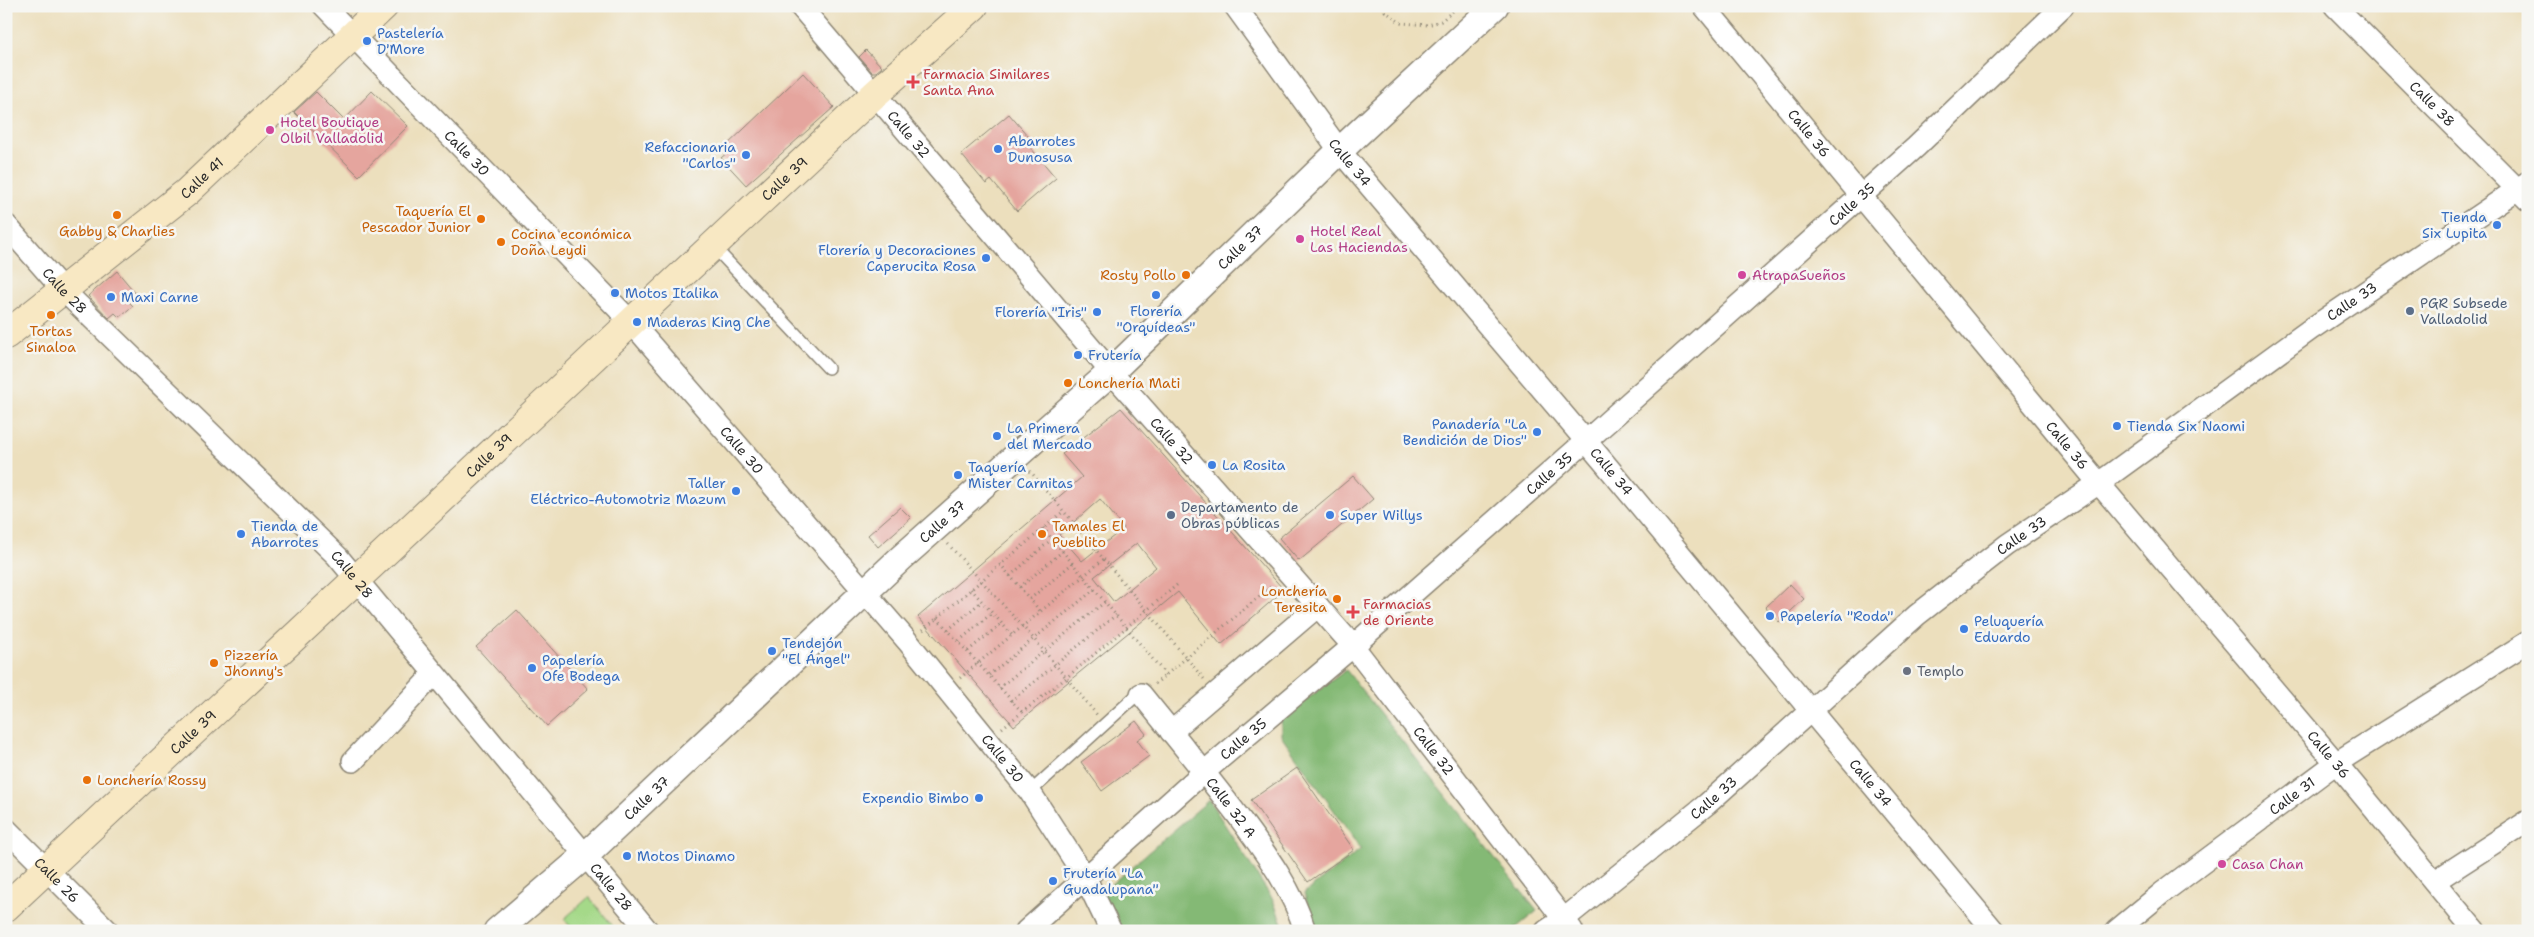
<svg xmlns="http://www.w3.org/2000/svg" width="2534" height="937" font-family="'Shantell Sans',sans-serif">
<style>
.green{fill:#a5d989;stroke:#68825a}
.forest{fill:#84b975;stroke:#587250}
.building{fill:#e5a59e;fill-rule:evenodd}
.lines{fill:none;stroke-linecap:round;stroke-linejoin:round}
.service-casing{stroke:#8c8574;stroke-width:14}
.minor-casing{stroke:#8c8574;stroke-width:24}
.tertiary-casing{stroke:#8c8574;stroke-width:29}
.secondary-casing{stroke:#8c8574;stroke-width:30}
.path{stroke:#8c8574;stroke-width:3;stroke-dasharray:1 4;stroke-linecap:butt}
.service{stroke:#fff;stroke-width:11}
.minor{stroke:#fff;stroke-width:21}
.tertiary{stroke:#fff;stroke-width:26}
.secondary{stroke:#f8e8c3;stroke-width:28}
.shop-dot{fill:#3f7fe0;stroke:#f6f6f2;stroke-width:2}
.health-dot{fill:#e0444e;stroke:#f6f6f2;stroke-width:2}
.hotel-dot{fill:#d1479c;stroke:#f6f6f2;stroke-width:2}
.food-dot{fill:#e8710a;stroke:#f6f6f2;stroke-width:2}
.service-dot{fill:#5c6f8a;stroke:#f6f6f2;stroke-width:2}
.worship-dot{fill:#6b7280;stroke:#f6f6f2;stroke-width:2}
.labels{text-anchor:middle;stroke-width:5;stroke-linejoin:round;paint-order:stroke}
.shop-label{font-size:14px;fill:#366cbe;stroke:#f6f6f2;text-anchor:start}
.health-label{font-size:14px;fill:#be3a42;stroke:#f6f6f2;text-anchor:start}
.street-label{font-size:14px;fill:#2b2b2b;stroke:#f6f6f2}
.hotel-label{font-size:14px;fill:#b23c85;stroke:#f6f6f2;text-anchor:start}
.food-label{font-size:14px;fill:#c56008;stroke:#f6f6f2;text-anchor:start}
.service-label{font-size:14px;fill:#4e5e75;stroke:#f6f6f2;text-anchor:start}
.worship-label{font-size:14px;fill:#5b616d;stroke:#f6f6f2;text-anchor:start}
</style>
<rect width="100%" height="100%" fill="#f6f6f2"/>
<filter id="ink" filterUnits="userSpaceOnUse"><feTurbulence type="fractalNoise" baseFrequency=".02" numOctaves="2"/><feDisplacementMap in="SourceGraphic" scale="10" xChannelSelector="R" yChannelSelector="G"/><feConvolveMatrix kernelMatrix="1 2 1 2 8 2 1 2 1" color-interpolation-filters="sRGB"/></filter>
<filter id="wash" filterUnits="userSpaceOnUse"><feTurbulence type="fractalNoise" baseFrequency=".0096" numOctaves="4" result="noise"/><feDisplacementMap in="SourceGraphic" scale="20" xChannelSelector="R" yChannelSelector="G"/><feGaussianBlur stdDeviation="1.12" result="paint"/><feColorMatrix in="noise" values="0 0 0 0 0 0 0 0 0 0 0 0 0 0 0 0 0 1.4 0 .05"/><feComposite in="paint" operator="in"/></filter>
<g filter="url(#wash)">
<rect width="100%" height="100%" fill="#ecdfbd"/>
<!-- green -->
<polygon class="green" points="589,897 617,931 574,931 564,919"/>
<!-- forest -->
<g class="forest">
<polygon points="1346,670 1537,911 1512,931 1317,931 1304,893 1361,849 1281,735 1281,718"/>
<polygon points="1209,800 1273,900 1285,931 1120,931 1101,893"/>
</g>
<g id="blocks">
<!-- building -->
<g class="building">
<polygon points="866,50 882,67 876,72 872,72 859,57"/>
<polygon points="803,73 834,107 746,185 721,158 729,151 725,147"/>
<polygon points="372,91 408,126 359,176 294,112 316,92 344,120"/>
<polygon points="1009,114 1034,143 1030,147 1056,178 1017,211 991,180 986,184 961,154"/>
<polygon points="117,271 137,295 129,302 133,306 119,317 115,313 109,318 88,296"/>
<path d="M1121,408L1284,590L1221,645L1178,592L1014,726L918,617L1082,477L1062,454ZM1100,499L1124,528L1082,561L1059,535ZM1137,543L1156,567L1114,602L1094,577Z"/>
<polygon points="1353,476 1373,499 1299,561 1279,538"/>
<polygon points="900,507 911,518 878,547 868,535"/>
<polygon points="1790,584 1804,599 1779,622 1766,607"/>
<polygon points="517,610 588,689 547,726 476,647"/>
<polygon points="1136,721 1146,734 1137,740 1149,756 1102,791 1081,762"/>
<polygon points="1297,768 1354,850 1308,882 1251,800"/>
</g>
</g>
</g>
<g filter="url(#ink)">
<use href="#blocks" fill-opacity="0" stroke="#8c8574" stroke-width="1"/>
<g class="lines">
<defs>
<g id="service">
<polyline points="714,247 828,368"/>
<polyline points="1030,792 1138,694 1141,694"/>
</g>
<g id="minor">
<path id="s1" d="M324,6L631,322L909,643L1030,792L1085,877L1111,931"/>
<path id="s2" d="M800,6L1111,372L1353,646L1572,930"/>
<path id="s3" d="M1235,6L1340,151L1602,460L1994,931"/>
<path id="s4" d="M1704,6L2091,474L2336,763L2475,931"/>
<path id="s5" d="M2335,6L2528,200"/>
<path id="s6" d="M6,225L63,290L337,556L648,931"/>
<path id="s7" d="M1141,694C1174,735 1207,775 1238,816C1264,851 1293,889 1305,931"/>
<polyline points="1171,732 1318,606"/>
<polyline points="353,761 434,674"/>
<path id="s8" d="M6,829L108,931"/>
<polyline points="2435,881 2528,821"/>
<path id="s9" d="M1026,931L1197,778L1353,646L1586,441L1916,147L2063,6"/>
<path id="s10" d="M1546,931L1564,919L1707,804L1917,615L2007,545L2099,483L2311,329L2528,182"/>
<path id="s11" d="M2116,931L2162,893L2336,763L2528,642"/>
</g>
<g id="tertiary">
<path id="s12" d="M497,931L586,855L900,559L1111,372L1351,140L1495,6"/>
</g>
<g id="secondary">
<path id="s13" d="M6,335L187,192L384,6"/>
<path id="s14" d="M6,907L875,94L974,6"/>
</g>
</defs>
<!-- service casing -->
<use href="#service" class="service-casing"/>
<!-- minor casing -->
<use href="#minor" class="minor-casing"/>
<!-- tertiary casing -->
<use href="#tertiary" class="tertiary-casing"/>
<!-- secondary casing -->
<use href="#secondary" class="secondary-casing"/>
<!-- path -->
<g class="path">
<polyline points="1386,6 1385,11 1401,23 1428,25 1441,21 1459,6"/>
<polyline points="1030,471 1204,679"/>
<polyline points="1043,528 1166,675"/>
<polyline points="948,544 1034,639 1097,715"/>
<polyline points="1000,564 1040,611"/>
<polyline points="1010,576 1052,539"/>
<polyline points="1020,587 1063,551"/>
<polyline points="971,589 1012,635"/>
<polyline points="1030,599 1073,563"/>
<polyline points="937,618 1022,712"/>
<polyline points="923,630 1064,511"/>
<polyline points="948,630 982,601"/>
<polyline points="959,641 993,612"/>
<polyline points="968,651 1002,623"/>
<polyline points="989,675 1095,589"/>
<polyline points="960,678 1104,559"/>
<polyline points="1155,684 1273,585"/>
<polyline points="999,688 1106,601"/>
<polyline points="1011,701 1116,615"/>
<polyline points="1002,728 1066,678 1178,584"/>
</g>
<!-- service -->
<use href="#service" class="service"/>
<!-- minor -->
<use href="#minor" class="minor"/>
<!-- tertiary -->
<use href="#tertiary" class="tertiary"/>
<!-- secondary -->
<use href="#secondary" class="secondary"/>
</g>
</g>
<!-- markers -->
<g class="shop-dot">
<circle cx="367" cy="41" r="5"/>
<circle cx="998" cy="149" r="5"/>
<circle cx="746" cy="155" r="5"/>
<circle cx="2497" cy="225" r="5"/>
<circle cx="986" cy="258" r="5"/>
<circle cx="615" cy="293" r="5"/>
<circle cx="1156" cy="295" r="5"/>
<circle cx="111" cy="297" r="5"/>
<circle cx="1097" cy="312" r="5"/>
<circle cx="637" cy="322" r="5"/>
<circle cx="1078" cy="355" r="5"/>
<circle cx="2117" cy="426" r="5"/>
<circle cx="1537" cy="432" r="5"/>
<circle cx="997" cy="436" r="5"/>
<circle cx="1212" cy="465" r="5"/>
<circle cx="958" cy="475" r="5"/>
<circle cx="736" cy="491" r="5"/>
<circle cx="1330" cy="515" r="5"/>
<circle cx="241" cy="534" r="5"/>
<circle cx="1770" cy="616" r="5"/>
<circle cx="1964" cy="629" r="5"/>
<circle cx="772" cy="651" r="5"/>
<circle cx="532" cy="668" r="5"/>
<circle cx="979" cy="798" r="5"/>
<circle cx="627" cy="856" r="5"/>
<circle cx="1053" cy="881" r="5"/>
</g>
<g class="health-dot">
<path d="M910.5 74.5h5v5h5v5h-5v5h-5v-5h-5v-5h5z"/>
<path d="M1350.5 604.5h5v5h5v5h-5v5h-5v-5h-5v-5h5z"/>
</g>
<g class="hotel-dot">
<circle cx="270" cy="130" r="5"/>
<circle cx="1300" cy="239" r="5"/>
<circle cx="1742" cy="275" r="5"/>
<circle cx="2222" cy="864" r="5"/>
</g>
<g class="food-dot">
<circle cx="117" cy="215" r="5"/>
<circle cx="481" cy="219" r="5"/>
<circle cx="501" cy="242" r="5"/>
<circle cx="1186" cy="275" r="5"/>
<circle cx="51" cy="315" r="5"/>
<circle cx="1068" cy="383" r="5"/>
<circle cx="1042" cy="534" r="5"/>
<circle cx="1337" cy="599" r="5"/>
<circle cx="214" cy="663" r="5"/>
<circle cx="87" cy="780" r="5"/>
</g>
<g class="service-dot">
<circle cx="2410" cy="311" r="5"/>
<circle cx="1171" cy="515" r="5"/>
</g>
<circle class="worship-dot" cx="1907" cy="671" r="5"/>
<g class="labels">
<!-- shop labels -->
<g class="shop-label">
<text x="377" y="38">Pastelería<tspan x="377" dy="16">D'More</tspan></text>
<text x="1008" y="146">Abarrotes<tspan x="1008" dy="16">Dunosusa</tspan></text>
<text x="736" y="152" text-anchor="end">Refaccionaria<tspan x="736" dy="16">"Carlos"</tspan></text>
<text x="2487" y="222" text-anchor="end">Tienda<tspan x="2487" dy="16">Six Lupita</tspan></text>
<text x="976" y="255" text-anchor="end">Florería y Decoraciones<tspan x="976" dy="16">Caperucita Rosa</tspan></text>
<text x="625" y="298">Motos Italika</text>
<text x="121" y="302">Maxi Carne</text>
<text x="1156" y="316" text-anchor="middle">Florería<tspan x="1156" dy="16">"Orquídeas"</tspan></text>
<text x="1087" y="317" text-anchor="end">Florería "Iris"</text>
<text x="647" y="327">Maderas King Che</text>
<text x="1088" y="360">Frutería</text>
<text x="1527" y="429" text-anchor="end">Panadería "La<tspan x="1527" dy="16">Bendición de Dios"</tspan></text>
<text x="2127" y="431">Tienda Six Naomi</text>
<text x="1007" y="433">La Primera<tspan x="1007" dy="16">del Mercado</tspan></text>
<text x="1222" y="470">La Rosita</text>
<text x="968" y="472">Taquería<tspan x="968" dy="16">Mister Carnitas</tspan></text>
<text x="726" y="488" text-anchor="end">Taller<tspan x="726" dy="16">Eléctrico-Automotriz Mazum</tspan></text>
<text x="1340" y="520">Super Willys</text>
<text x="251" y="531">Tienda de<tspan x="251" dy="16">Abarrotes</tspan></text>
<text x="1780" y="621">Papelería "Roda"</text>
<text x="1974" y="626">Peluquería<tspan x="1974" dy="16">Eduardo</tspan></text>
<text x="782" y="648">Tendejón<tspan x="782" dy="16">"El Ángel"</tspan></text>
<text x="542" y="665">Papelería<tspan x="542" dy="16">Ofe Bodega</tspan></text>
<text x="969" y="803" text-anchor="end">Expendio Bimbo</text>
<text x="637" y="861">Motos Dinamo</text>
<text x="1063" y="878">Frutería "La<tspan x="1063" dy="16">Guadalupana"</tspan></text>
</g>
<!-- health labels -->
<g class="health-label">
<text x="923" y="79">Farmacia Similares<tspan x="923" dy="16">Santa Ana</tspan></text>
<text x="1363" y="609">Farmacias<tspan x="1363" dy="16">de Oriente</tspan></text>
</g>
<!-- street labels -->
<g class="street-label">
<text dy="5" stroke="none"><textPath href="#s5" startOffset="138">Calle 38</textPath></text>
<text dy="5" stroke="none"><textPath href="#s2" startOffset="168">Calle 32</textPath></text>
<text dy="5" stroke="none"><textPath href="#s4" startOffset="165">Calle 36</textPath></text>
<text dy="5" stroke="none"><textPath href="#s1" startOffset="205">Calle 30</textPath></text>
<text dy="5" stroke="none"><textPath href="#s3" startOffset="194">Calle 34</textPath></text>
<text dy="5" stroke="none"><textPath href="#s13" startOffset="251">Calle 41</textPath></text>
<text dy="5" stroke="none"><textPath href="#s14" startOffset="1066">Calle 39</textPath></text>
<text dy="5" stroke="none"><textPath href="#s9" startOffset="1100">Calle 35</textPath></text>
<text dy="5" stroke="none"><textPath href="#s12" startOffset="1010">Calle 37</textPath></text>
<text dy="5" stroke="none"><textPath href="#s6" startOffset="88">Calle 28</textPath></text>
<text dy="5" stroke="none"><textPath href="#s10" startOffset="1024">Calle 33</textPath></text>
<text dy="5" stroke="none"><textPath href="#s2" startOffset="572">Calle 32</textPath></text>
<text dy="5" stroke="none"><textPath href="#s4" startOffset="570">Calle 36</textPath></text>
<text dy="5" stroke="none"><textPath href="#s1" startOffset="610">Calle 30</textPath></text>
<text dy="5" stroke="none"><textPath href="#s14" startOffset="661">Calle 39</textPath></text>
<text dy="5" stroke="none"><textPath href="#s3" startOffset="599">Calle 34</textPath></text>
<text dy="5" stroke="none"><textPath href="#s9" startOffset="695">Calle 35</textPath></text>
<text dy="5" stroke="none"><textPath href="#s12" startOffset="605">Calle 37</textPath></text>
<text dy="5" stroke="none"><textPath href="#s10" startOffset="619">Calle 33</textPath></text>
<text dy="5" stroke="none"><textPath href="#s6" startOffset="492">Calle 28</textPath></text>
<text dy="5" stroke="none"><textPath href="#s14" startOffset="256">Calle 39</textPath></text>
<text dy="5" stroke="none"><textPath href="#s9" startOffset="290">Calle 35</textPath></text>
<text dy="5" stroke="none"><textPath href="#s2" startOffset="978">Calle 32</textPath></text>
<text dy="5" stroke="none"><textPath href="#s4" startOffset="975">Calle 36</textPath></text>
<text dy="5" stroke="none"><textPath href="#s1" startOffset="1014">Calle 30</textPath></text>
<text dy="5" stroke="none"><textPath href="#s3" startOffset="1004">Calle 34</textPath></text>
<text dy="5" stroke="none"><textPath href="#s11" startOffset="222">Calle 31</textPath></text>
<text dy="5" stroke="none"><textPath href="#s12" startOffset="200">Calle 37</textPath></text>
<text dy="5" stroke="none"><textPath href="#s10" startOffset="214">Calle 33</textPath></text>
<text dy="5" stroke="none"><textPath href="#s7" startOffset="145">Calle 32 A</textPath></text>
<text dy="5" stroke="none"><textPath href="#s8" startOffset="72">Calle 26</textPath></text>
<text dy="5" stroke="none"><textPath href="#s6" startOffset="898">Calle 28</textPath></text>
</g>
<!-- hotel labels -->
<g class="hotel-label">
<text x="280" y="127">Hotel Boutique<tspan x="280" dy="16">Olbil Valladolid</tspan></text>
<text x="1310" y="236">Hotel Real<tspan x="1310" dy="16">Las Haciendas</tspan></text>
<text x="1752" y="280">AtrapaSueños</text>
<text x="2232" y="869">Casa Chan</text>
</g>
<!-- food labels -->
<g class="food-label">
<text x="471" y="216" text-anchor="end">Taquería El<tspan x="471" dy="16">Pescador Junior</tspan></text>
<text x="117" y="236" text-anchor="middle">Gabby &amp; Charlies</text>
<text x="511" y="239">Cocina económica<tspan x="511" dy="16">Doña Leydi</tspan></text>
<text x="1176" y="280" text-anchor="end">Rosty Pollo</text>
<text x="51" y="336" text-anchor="middle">Tortas<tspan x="51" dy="16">Sinaloa</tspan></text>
<text x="1078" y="388">Lonchería Mati</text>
<text x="1052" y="531">Tamales El<tspan x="1052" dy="16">Pueblito</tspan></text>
<text x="1327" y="596" text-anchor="end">Lonchería<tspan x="1327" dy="16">Teresita</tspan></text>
<text x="224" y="660">Pizzería<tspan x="224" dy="16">Jhonny's</tspan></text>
<text x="97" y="785">Lonchería Rossy</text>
</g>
<!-- service labels -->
<g class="service-label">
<text x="2420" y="308">PGR Subsede<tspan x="2420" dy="16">Valladolid</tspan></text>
<text x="1181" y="512">Departamento de<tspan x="1181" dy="16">Obras públicas</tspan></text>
</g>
<!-- worship labels -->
<g class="worship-label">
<text x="1917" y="676">Templo</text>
</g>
</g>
<!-- margin -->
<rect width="2534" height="937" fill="none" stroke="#f6f6f2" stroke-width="25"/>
</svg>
